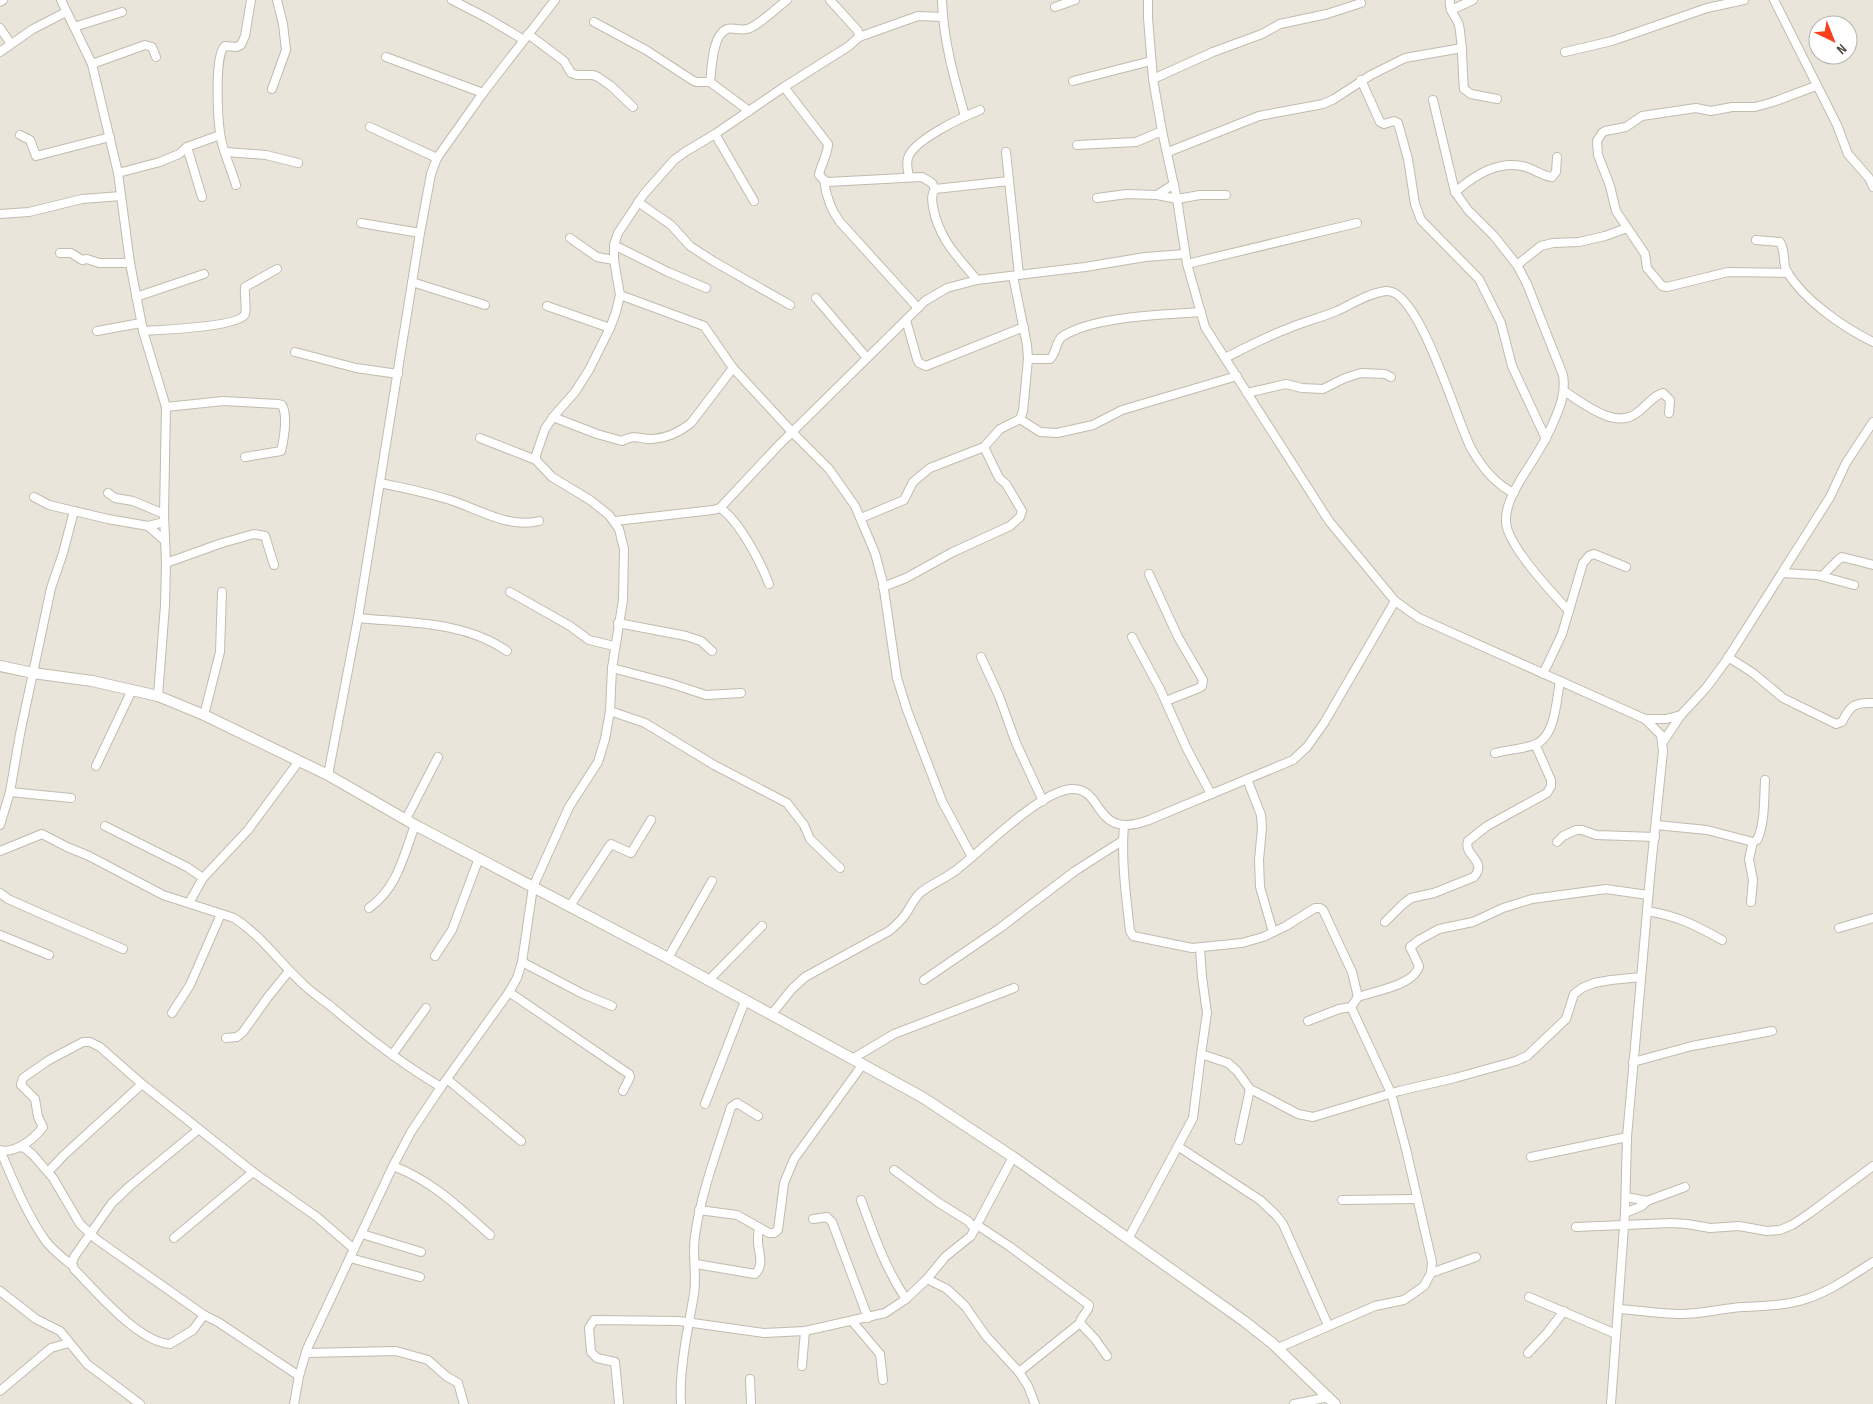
<svg xmlns="http://www.w3.org/2000/svg" width="1873" height="1404" font-family="'Sofia Sans Condensed',sans-serif">
<style>
.residential{fill:#eae5da;fill-rule:evenodd}
.lines{fill:none;stroke-linecap:round;stroke-linejoin:round}
.minor-casing{stroke:#c2bbae;stroke-width:10}
.tertiary-casing{stroke:#c2bbae;stroke-width:12}
.minor{stroke:#fff;stroke-width:8}
.tertiary{stroke:#fff;stroke-width:10}
</style>
<rect width="100%" height="100%" fill="#f6f3ec"/>
<!-- residential -->
<path class="residential" d="M0,0H1873V1404H0ZM1818,25H1848V55H1818Z"/>
<g class="lines">
<defs>
<g id="minor">
<polyline points="61,0 92,64 118,173 130,263 143,331 166,407 164,514 166,563 165,605 158,696"/>
<polyline points="452,0 487,18 524,40"/>
<polyline points="830,0 858,31 859,37"/>
<path d="M942,0C943,39 954,78 965,116"/>
<polyline points="1148,0 1148,18 1153,79 1162,131 1177,199 1187,264 1205,327 1329,521 1395,601 1419,618 1645,719 1661,735 1663,751 1650,877 1627,1137 1625,1213 1611,1404"/>
<path d="M1450,0C1448,10 1456,16 1459,25C1463,46 1462,68 1464,89L1471,94L1497,99"/>
<polyline points="1774,0 1837,125 1848,154 1869,178 1873,187"/>
<polyline points="0,2 3,0"/>
<polyline points="1055,7 1075,0"/>
<polyline points="1451,10 1473,0"/>
<polyline points="594,22 646,50 692,80 696,82 710,82 749,111"/>
<polyline points="74,27 122,12"/>
<polyline points="0,28 11,44"/>
<polyline points="528,34 564,61 571,73 577,75 593,75 598,77 611,86 633,107"/>
<polyline points="0,52 33,29 66,12"/>
<polyline points="1565,52 1612,41 1707,8 1744,0"/>
<polyline points="386,57 483,93"/>
<polyline points="92,64 145,45 152,47 156,57"/>
<polyline points="1153,79 1213,52 1262,34 1280,24 1327,14 1361,3"/>
<polyline points="1361,80 1380,122 1384,124 1394,121 1398,123 1408,159 1415,204 1421,220 1479,279 1501,323 1512,366 1546,439"/>
<polyline points="1073,81 1151,61"/>
<path d="M710,82C712,68 712,35 727,29C734,27 742,32 750,28C763,22 775,9 787,0"/>
<path d="M784,87L828,144C828,154 821,164 819,175L824,180L828,182L922,177L932,183L935,189"/>
<polyline points="272,89 286,50 283,24 277,0"/>
<path d="M1433,100L1455,192L1468,210L1494,236L1517,265L1527,284L1563,375C1566,392 1560,408 1553,423C1545,443 1533,460 1521,479C1514,491 1505,507 1506,522C1507,545 1552,593 1569,611"/>
<polyline points="370,127 437,158"/>
<polyline points="715,134 754,201"/>
<polyline points="20,135 30,140 36,156 110,137"/>
<polyline points="1077,145 1136,142 1162,131"/>
<polyline points="187,147 202,197"/>
<polyline points="226,152 266,155 298,163"/>
<polyline points="1006,152 1019,275"/>
<polyline points="1168,152 1259,116 1323,104 1334,99 1371,75 1405,58 1462,48"/>
<polyline points="118,173 160,162 179,154 187,147 220,135"/>
<path d="M909,177C908,171 906,164 908,158C913,140 963,117 980,110"/>
<path d="M824,180C826,196 830,209 840,222L918,308"/>
<path d="M236,185C231,168 222,150 220,133C218,118 214,54 225,46L236,47L241,45L245,36L251,0"/>
<path d="M935,189C931,195 932,200 933,207C939,239 957,256 977,280"/>
<polyline points="935,189 1009,181"/>
<path d="M1455,192C1475,175 1499,159 1526,167C1535,170 1543,176 1552,177L1556,172L1557,157"/>
<polyline points="1157,195 1174,184"/>
<polyline points="1097,198 1127,194 1157,195 1177,199 1200,195 1226,195"/>
<polyline points="638,202 671,225 690,246 713,261 790,305"/>
<polyline points="0,214 29,212 82,199 121,196"/>
<polyline points="361,223 420,233"/>
<polyline points="570,238 597,257 614,260"/>
<path d="M1756,240L1780,242C1786,251 1782,263 1787,272C1805,301 1843,327 1873,342"/>
<polyline points="614,245 668,272 706,288"/>
<polyline points="60,253 71,253 82,260 87,259 99,263 130,263"/>
<polyline points="1187,264 1357,223"/>
<polyline points="1517,265 1541,246 1553,243 1579,242 1605,236 1627,228"/>
<polyline points="1788,273 1728,272 1667,287 1662,286 1647,268 1645,254 1616,211 1610,186 1598,155 1597,141 1602,133 1605,131 1626,127 1642,116 1696,108 1711,111 1732,107 1755,107 1773,102 1816,86"/>
<polyline points="412,282 485,305"/>
<polyline points="620,295 704,326 733,368 792,432 829,469 855,506 875,553 883,583 897,678 907,710 942,801 972,857"/>
<polyline points="136,297 204,274"/>
<polyline points="816,298 867,358"/>
<polyline points="547,306 610,328"/>
<polyline points="906,320 917,359 919,363 926,366 1024,327"/>
<polyline points="97,331 141,323"/>
<path d="M143,331C158,330 240,327 245,314C247,308 244,295 245,287L277,269"/>
<polyline points="295,352 356,368 398,374"/>
<path d="M1225,358C1245,348 1265,337 1287,329C1303,322 1320,318 1337,311C1352,304 1369,293 1386,291C1420,288 1457,424 1472,450C1482,467 1496,485 1514,493"/>
<path d="M1028,359H1050C1057,353 1055,341 1063,336C1095,316 1163,315 1201,312"/>
<path d="M1564,391C1583,403 1616,431 1638,412C1646,406 1654,395 1663,393L1670,400L1669,413"/>
<polyline points="1247,393 1286,384 1302,388 1323,389 1345,378 1361,373 1385,374 1391,377"/>
<path d="M166,407L223,401L278,404L282,405C288,416 284,439 281,451L245,457"/>
<path d="M553,417L597,434L622,441C637,433 639,440 653,439C667,438 681,431 691,423L733,368"/>
<polyline points="1020,419 1040,432 1057,433 1093,425 1122,410 1237,376"/>
<polyline points="480,438 536,460"/>
<path d="M380,483C403,488 425,492 447,499C477,508 508,529 539,521"/>
<polyline points="108,493 115,498 133,501 164,514"/>
<polyline points="34,497 49,505 108,519 148,526 164,522"/>
<path d="M720,508C739,520 761,563 769,584"/>
<polyline points="861,518 904,500 913,482 930,468 984,447 1000,429 1020,419 1023,411 1028,359 1027,345 1013,276"/>
<polyline points="615,521 713,510 720,508 778,446 925,301 947,288 977,280 1085,267 1145,257 1185,254"/>
<polyline points="148,526 164,540"/>
<polyline points="166,563 222,543 254,534 265,536 274,565"/>
<polyline points="1782,573 1817,575 1854,585"/>
<polyline points="1149,574 1178,637 1203,680 1202,686 1199,688 1166,701"/>
<polyline points="1822,576 1838,560 1842,557 1873,565"/>
<polyline points="883,587 906,578 953,552 1010,526 1020,517 1022,511 1006,484 999,478 984,447"/>
<polyline points="510,592 570,626 589,640 614,646"/>
<path d="M358,618C408,623 464,621 507,651"/>
<polyline points="618,623 686,636 701,641 712,651"/>
<polyline points="1132,637 1160,689 1187,749 1211,794"/>
<polyline points="981,657 999,696 1016,743 1043,801"/>
<path d="M1728,657L1753,673L1783,698L1836,724L1842,722C1850,706 1854,702 1873,703"/>
<polyline points="612,668 669,683 706,695 741,693"/>
<polyline points="1543,674 1562,634 1583,563 1589,556 1594,554 1626,567"/>
<polyline points="610,711 645,723 714,765 787,803 804,825 810,839 840,868"/>
<polyline points="204,715 220,652 222,592"/>
<polyline points="1645,719 1666,719 1681,715"/>
<polyline points="1663,742 1681,715 1706,688 1726,661 1830,497 1846,463 1873,422"/>
<path d="M1495,753C1507,750 1521,749 1534,745C1556,737 1556,701 1560,681"/>
<polyline points="96,766 132,690"/>
<polyline points="328,775 358,618 420,233 431,174 437,158 483,93 555,0"/>
<polyline points="1247,779 1261,815 1262,828 1259,860 1260,887 1273,932"/>
<polyline points="10,792 71,798"/>
<polyline points="406,819 438,757"/>
<polyline points="0,825 10,792 20,734 51,588 63,553 74,511"/>
<path d="M1124,825C1121,860 1126,896 1130,931L1133,936L1192,948L1242,943L1263,937L1286,926L1315,908H1320L1323,910L1352,972L1358,997L1351,1007L1339,1009L1308,1021"/>
<polyline points="1656,825 1707,830 1753,842"/>
<polyline points="105,826 187,867 203,878"/>
<polyline points="1557,842 1563,836 1576,830 1582,830 1596,835 1655,837"/>
<path d="M0,851L42,834L67,847L89,856L163,895L234,918C261,935 280,963 303,984C312,993 323,1000 333,1008C367,1037 402,1064 441,1087"/>
<polyline points="0,893 8,899 42,914 123,949"/>
<path d="M1751,902L1753,880L1749,859L1753,842L1757,840C1765,825 1764,797 1765,780"/>
<polyline points="189,903 203,878 248,830 299,761"/>
<polyline points="570,906 608,848 611,844 631,853 651,820"/>
<path d="M369,908C397,889 404,855 415,825"/>
<path d="M1647,911C1678,916 1695,925 1722,940"/>
<path d="M1385,922L1402,905L1411,898L1434,893L1474,877C1488,860 1463,856 1468,841L1487,826L1547,793L1551,786V780L1535,744"/>
<polyline points="1839,928 1873,918"/>
<polyline points="0,935 49,955"/>
<polyline points="435,956 452,930 479,858"/>
<polyline points="668,958 712,881"/>
<polyline points="522,962 583,994 612,1006"/>
<polyline points="924,980 1000,928 1075,871 1122,841"/>
<polyline points="708,981 762,926"/>
<polyline points="509,992 629,1074 630,1077 623,1091"/>
<path d="M1358,997C1375,991 1415,985 1419,966L1410,947L1419,940L1439,929L1473,922L1503,908L1532,899L1606,889L1648,895"/>
<polyline points="172,1013 190,985 221,914"/>
<path d="M771,1015L792,989L805,977L889,931C895,926 900,922 905,915C910,908 913,900 920,893C931,884 944,879 955,871C982,851 1041,789 1073,789C1105,789 1093,841 1149,820L1293,760L1307,747L1324,723L1395,601"/>
<polyline points="226,1038 237,1037 243,1032 268,997 289,971"/>
<polyline points="1201,1054 1228,1063 1237,1071 1250,1089 1260,1094 1298,1114 1313,1117 1399,1091 1455,1078 1516,1061 1527,1056 1566,1019 1574,994 1582,988 1594,983 1611,980 1641,977"/>
<polyline points="392,1055 426,1008"/>
<polyline points="852,1059 894,1034 1014,988"/>
<polyline points="1633,1062 1692,1046 1772,1031"/>
<polyline points="447,1079 521,1141"/>
<polyline points="705,1104 745,1001"/>
<path d="M199,1129L131,1185L112,1203L74,1257L72,1263L74,1269C96,1291 138,1342 170,1344L193,1330L204,1315"/>
<polyline points="1239,1140 1250,1089"/>
<polyline points="20,1147 25,1148 33,1155 53,1178 80,1224 96,1239 204,1315 218,1322 299,1376"/>
<polyline points="1179,1147 1260,1200 1275,1214 1283,1224 1328,1325"/>
<path d="M0,1150C15,1154 34,1139 43,1127L38,1117L35,1099L21,1085L23,1078L49,1060L83,1042H90L100,1047L142,1084L190,1122L253,1172L317,1217L354,1249"/>
<path d="M0,1150C13,1180 26,1213 45,1240C52,1250 63,1258 73,1266"/>
<polyline points="1531,1157 1627,1137"/>
<path d="M393,1166C431,1180 460,1208 490,1235"/>
<polyline points="894,1170 939,1203 968,1221 975,1229"/>
<polyline points="48,1172 64,1155 142,1084"/>
<polyline points="1626,1197 1647,1201"/>
<path d="M861,1200C874,1235 885,1268 906,1299"/>
<polyline points="1342,1200 1417,1199"/>
<polyline points="699,1210 737,1215 769,1233 774,1233 778,1230 784,1183 794,1159 863,1064"/>
<polyline points="1625,1213 1642,1206 1647,1201 1685,1187"/>
<polyline points="813,1219 827,1217 832,1222 868,1318"/>
<path d="M977,1225L1009,1246L1089,1305C1089,1312 1081,1315 1080,1323L1019,1372"/>
<polyline points="1576,1227 1671,1223 1687,1224 1710,1228 1739,1226 1767,1231 1780,1230 1792,1225 1810,1213 1873,1166"/>
<polyline points="362,1234 421,1252"/>
<polyline points="174,1238 253,1172"/>
<polyline points="1128,1239 1193,1118 1201,1054 1207,1013 1202,977 1200,948"/>
<polyline points="350,1258 420,1277"/>
<path d="M696,1264L755,1274C765,1264 758,1253 758,1241C758,1237 758,1232 759,1228"/>
<polyline points="1431,1273 1476,1257"/>
<polyline points="927,1279 947,1289 965,1306 986,1336 1019,1372 1028,1386 1035,1404"/>
<polyline points="0,1291 36,1319 60,1331 87,1364 140,1404"/>
<polyline points="1529,1297 1616,1334"/>
<path d="M1618,1309C1638,1310 1659,1314 1680,1314C1700,1314 1720,1309 1741,1307C1762,1306 1785,1306 1806,1299C1831,1291 1851,1276 1873,1262"/>
<polyline points="852,1321 880,1354 883,1380"/>
<polyline points="1080,1323 1095,1339 1107,1356"/>
<polyline points="1278,1348 1375,1306 1404,1300 1424,1286 1431,1273 1432,1262 1406,1149 1391,1093 1351,1007"/>
<polyline points="306,1353 396,1351 428,1360 446,1376 458,1383 464,1404"/>
<polyline points="1528,1353 1547,1333 1564,1311"/>
<polyline points="802,1366 805,1331"/>
<polyline points="750,1379 751,1404"/>
<polyline points="0,1391 51,1348 69,1343"/>
<polyline points="294,1404 299,1376 307,1349 393,1166 411,1132 441,1087 509,992 517,978 522,962 533,887 569,807 598,762 605,739 610,711 612,668 623,600 624,549 619,529 609,515 590,500 552,477 536,460 536,455 545,429 553,417 575,392 589,370 610,328 616,312 620,295 614,260 614,245 618,233 644,194 674,160 685,152 715,134 784,87 849,46 859,37 918,16 942,17"/>
<polyline points="619,1404 615,1362 597,1358 591,1352 589,1328 594,1320 679,1321 764,1333 805,1331 885,1313 906,1299 927,1279 945,1257 971,1236 1013,1157"/>
<path d="M681,1404C679,1367 688,1330 694,1294C697,1274 692,1255 695,1236C701,1192 718,1149 731,1107L737,1103L758,1116"/>
<polyline points="1294,1404 1329,1397"/>
</g>
<polyline id="tertiary" points="0,666 33,673 92,681 158,696 204,715 328,775 415,825 668,958 922,1097 1013,1157 1244,1321 1272,1343 1335,1404"/>
</defs>
<!-- minor casing -->
<use href="#minor" class="minor-casing"/>
<!-- tertiary casing -->
<use href="#tertiary" class="tertiary-casing"/>
<!-- minor -->
<use href="#minor" class="minor"/>
<!-- tertiary -->
<use href="#tertiary" class="tertiary"/>
</g>
<!-- north arrow -->
<g transform="translate(1833 40) rotate(137)"><circle r="24" fill="#ffffff" stroke="#b7b4b0"/>
<path d="M0-4L9 19L0 12L-9 19Z" fill="#fc3f1d"/>
<text y="-8" font-size="14" font-weight="bold" text-anchor="middle" fill="#4b4439">N</text>
</g>
</svg>
